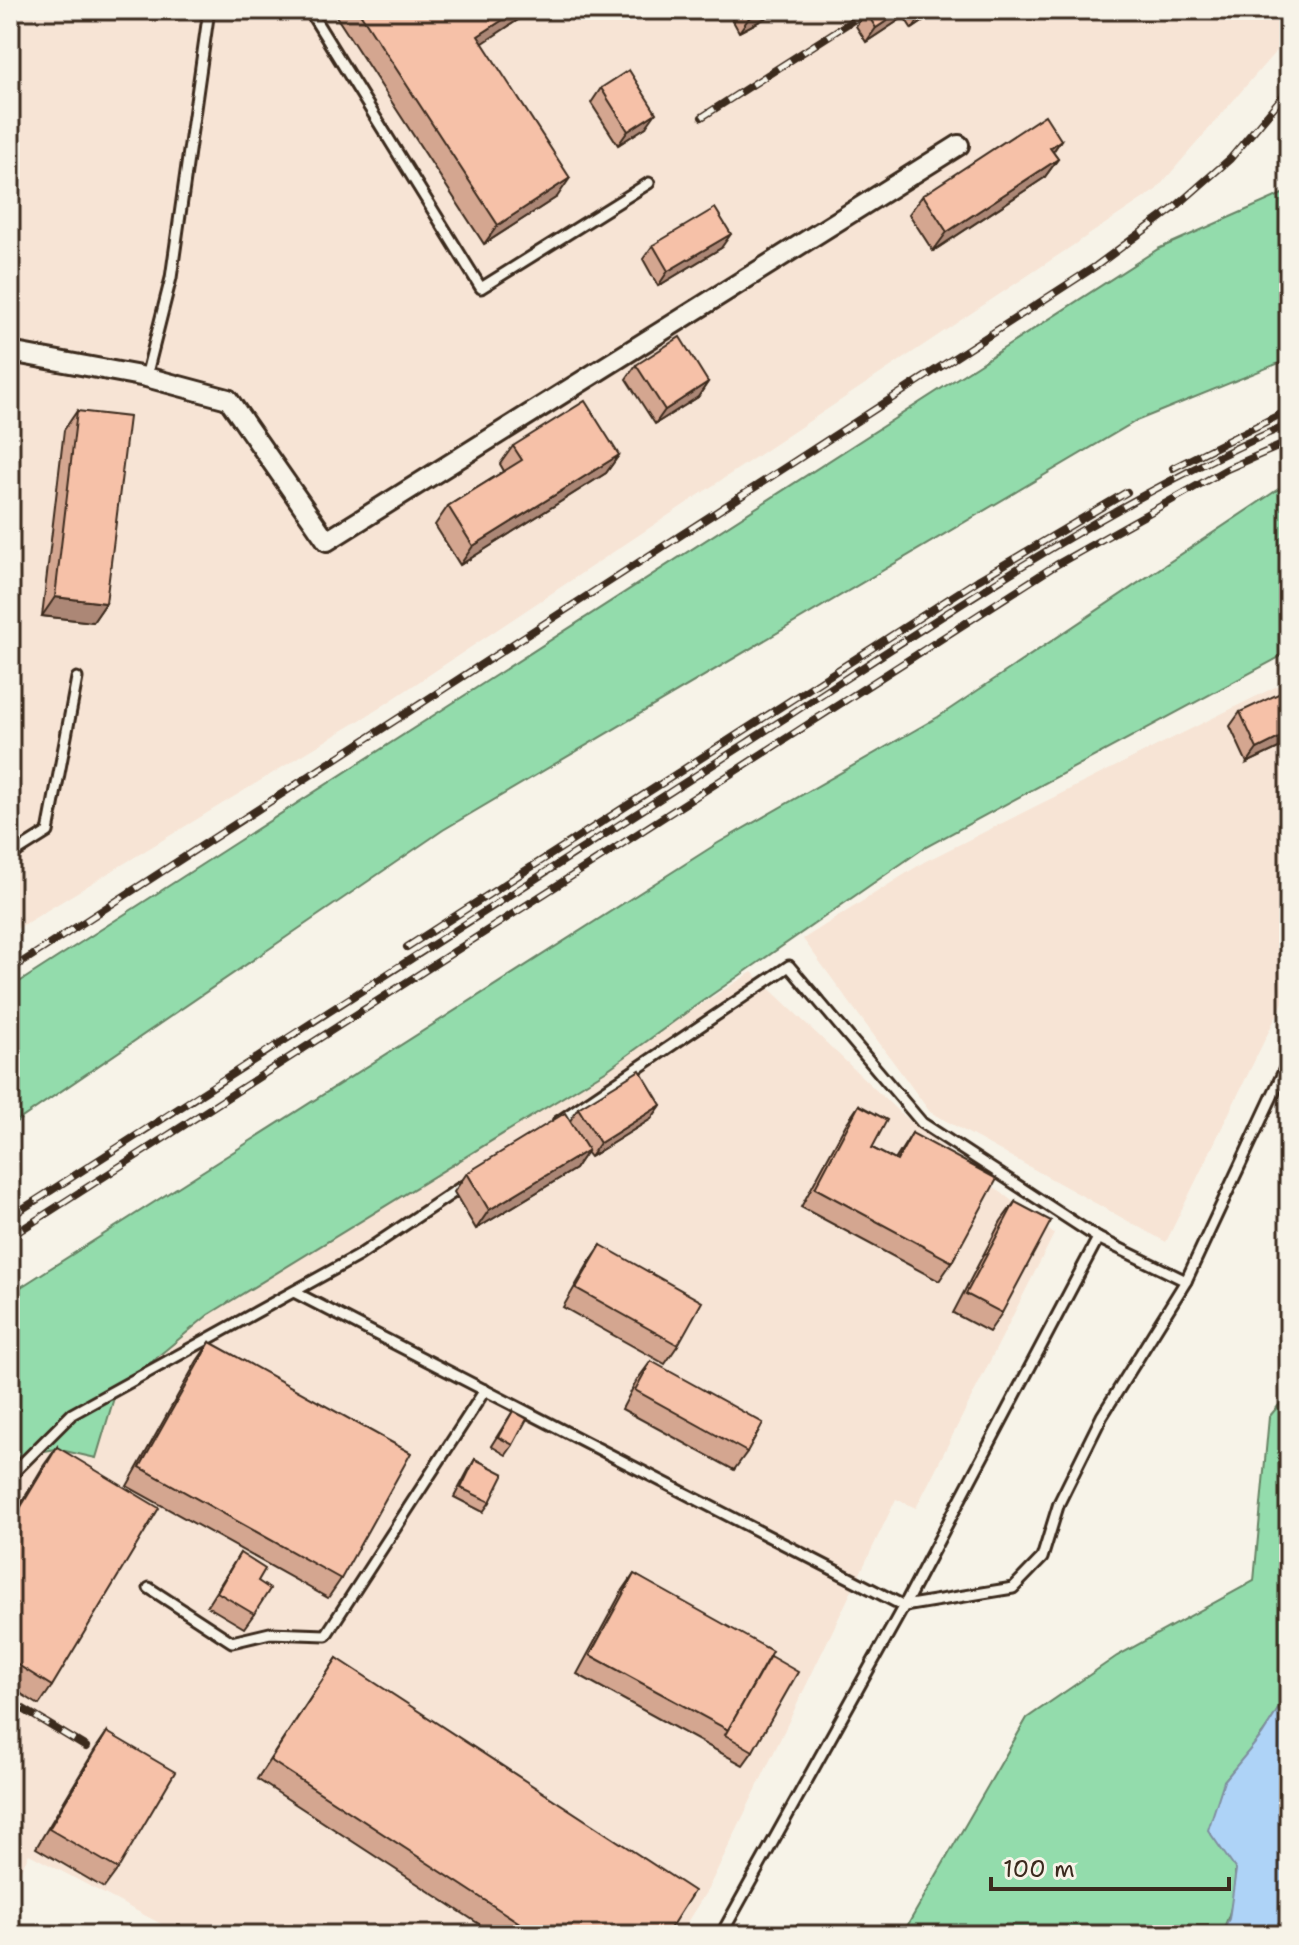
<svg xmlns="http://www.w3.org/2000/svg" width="1299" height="1945" font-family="'Shantell Sans',sans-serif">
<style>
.built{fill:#f7e4d5}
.green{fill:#93dcac;stroke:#678365;stroke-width:2}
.water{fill:#aed3f7;stroke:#808fa0;stroke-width:2}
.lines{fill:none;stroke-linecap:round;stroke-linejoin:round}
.lane-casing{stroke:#3b2a1e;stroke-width:15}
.street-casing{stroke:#3b2a1e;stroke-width:24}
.path{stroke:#3b2a1e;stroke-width:3;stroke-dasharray:2 6;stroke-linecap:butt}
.lane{stroke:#f7f3e8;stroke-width:9}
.street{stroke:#f7f3e8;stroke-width:18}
.rail-casing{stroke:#3b2a1e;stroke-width:8}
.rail{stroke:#f7f3e8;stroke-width:5;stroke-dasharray:15;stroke-linecap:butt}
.wall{fill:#d4a690;stroke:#3b2a1e;stroke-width:2}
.shaded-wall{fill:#ac8776;stroke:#3b2a1e;stroke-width:2}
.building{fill:#f6c1a8;stroke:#3b2a1e;stroke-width:2}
</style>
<rect width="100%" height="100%" fill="#f7f3e8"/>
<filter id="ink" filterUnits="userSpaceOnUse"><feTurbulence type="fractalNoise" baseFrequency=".0125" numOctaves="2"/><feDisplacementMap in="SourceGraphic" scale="16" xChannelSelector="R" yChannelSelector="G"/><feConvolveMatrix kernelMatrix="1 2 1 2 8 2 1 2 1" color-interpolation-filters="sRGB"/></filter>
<g filter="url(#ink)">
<!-- built -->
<g class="built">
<polygon points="10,10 1289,10 1289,36 1156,190 378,709 10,933"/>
<polygon points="1289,680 1289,990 1166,1242 930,1112 803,939 924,862"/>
<polygon points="752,972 899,1112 1054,1234 916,1508 896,1499 708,1889 679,1935 182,1935 29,1854 10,1890 10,1441"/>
</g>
<!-- green -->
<g class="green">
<polygon points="1289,191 1289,359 1136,421 443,830 10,1126 10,988 1158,249"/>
<polygon points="1289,482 1289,652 924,848 694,1007 607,1070 208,1315 116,1391 96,1458 56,1449 10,1457 10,1294 718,843 938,717"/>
<path d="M1289,1393V1684C1277,1721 1249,1751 1224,1781C1231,1832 1247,1888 1220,1935H902L1027,1718L1117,1656L1254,1581L1269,1417Z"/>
</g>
<!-- water -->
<polygon class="water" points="1289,1684 1289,1935 1220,1935 1229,1919 1236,1870 1208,1830 1224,1781 1262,1735 1284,1700"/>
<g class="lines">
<defs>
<g id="lane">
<polyline points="309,10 481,288 649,183"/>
<polyline points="146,377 171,278 209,10"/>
<polyline points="10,856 48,832 77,678"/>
<polyline points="558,1122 789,966 922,1123 1098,1238 904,1606"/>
<polyline points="1098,1238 1186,1281 1289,1060"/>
<polyline points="294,1292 904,1606 1013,1588 1042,1558 1059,1503 1102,1416 1186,1281"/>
<polyline points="10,1476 72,1414 358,1256 463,1186"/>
<polyline points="149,1588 232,1642 270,1633 326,1635 485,1390"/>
<polyline points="721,1935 906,1602"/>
</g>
<polyline id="street" points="10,352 146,377 228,399 327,541 959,145"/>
</defs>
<!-- lane casing -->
<use href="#lane" class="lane-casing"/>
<!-- street casing -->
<use href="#street" class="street-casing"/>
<!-- path -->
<polyline class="path" points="1284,123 1289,123"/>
<!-- lane -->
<use href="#lane" class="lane"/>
<!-- street -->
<use href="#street" class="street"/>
<defs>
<g id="rail">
<polyline points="702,117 869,10"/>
<polyline points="1173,468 1289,410"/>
<polyline points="407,947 978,580 1127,492"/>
<polyline points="10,970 1096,266 1173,209 1230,159 1289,89"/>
<path d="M10,1217C256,1058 502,900 748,742C922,630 1099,506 1289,424"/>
<polyline points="10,1237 1056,565 1227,469 1289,442"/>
<polyline points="10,1701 86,1747"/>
</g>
</defs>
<!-- rail casing -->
<use href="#rail" class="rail-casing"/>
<!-- rail -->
<use href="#rail" class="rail"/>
</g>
<!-- wall -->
<g class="wall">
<polygon points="332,10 533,10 482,43 557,197 484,244"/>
<polygon points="727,10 781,10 739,32"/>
<polygon points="869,10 940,10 912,29 904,17 866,42 856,26 866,12"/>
<polygon points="601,88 646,127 618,145 591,103"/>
<polygon points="1061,140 1053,152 1058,159 1044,178 933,251 909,214 923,195"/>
<polygon points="653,245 721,248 658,286 643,259"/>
<polygon points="636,365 708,382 698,397 655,424 626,379"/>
<polygon points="77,411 106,603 93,622 42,616 64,430"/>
<polygon points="513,446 619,455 606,473 460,565 435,525 448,506 504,471 500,464"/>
<polygon points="1240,712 1289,743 1247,763 1230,726"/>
<polygon points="661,1105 651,1119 590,1157 586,1152 575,1169 476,1229 454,1192 467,1173 570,1121 578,1108"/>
<polygon points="859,1105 872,1148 895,1160 912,1133 952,1262 939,1281 801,1207 846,1124"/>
<polygon points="1015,1202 1002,1313 989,1332 953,1313 1001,1221"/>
<polygon points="601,1245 678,1345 665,1364 563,1307 588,1264"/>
<polygon points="210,1342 341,1579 328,1598 127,1486 197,1361"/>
<polygon points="651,1361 747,1452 734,1470 622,1409 637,1380"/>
<polygon points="513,1411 513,1445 506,1455 491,1446"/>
<polygon points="57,1447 52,1686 39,1705 10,1687 10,1522 44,1465"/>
<polygon points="475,1459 490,1502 483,1512 454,1497 469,1469"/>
<polygon points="240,1553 258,1581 254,1614 244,1628 207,1606"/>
<polygon points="634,1574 770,1656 753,1751 743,1765 577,1674 621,1593"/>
<polygon points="337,1658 666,1935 496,1935 257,1779"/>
<polygon points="107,1732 118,1869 104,1888 36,1848 94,1751"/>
</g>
<!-- shaded-wall -->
<g class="shaded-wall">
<polygon points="518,10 533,10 465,55 478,36"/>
<polygon points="764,10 781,10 739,32 749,18"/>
<polygon points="903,10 909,10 904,17 866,42 876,28"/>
<polygon points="930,10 940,10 912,29 922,15"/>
<polygon points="656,113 646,127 618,145 628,131"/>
<polygon points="1061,140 1048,159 1050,148"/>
<polygon points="1058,159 1044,178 933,251 947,232"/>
<polygon points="570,178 557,197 484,244 498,225"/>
<polygon points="731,234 721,248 658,286 668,271"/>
<polygon points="708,382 698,397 655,424 665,410"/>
<polygon points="619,455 606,473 460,565 473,546"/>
<polygon points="55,597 106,603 93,622 42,616"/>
<polygon points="1289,733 1289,743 1247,763 1257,749"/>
<polygon points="661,1105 651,1119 590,1157 600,1143"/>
<polygon points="588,1150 575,1169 476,1229 489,1210"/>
</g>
<!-- building -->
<g class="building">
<polygon points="358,10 518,10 478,36 570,178 498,225"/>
<polygon points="745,10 764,10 749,18"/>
<polygon points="869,10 903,10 876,28 866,12"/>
<polygon points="918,10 930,10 922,15"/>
<polygon points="629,70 656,113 628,131 601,88"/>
<polygon points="1045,115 1061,140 1050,148 1058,159 947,232 923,195"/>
<polygon points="715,208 731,234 668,271 653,245"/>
<polygon points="680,337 708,382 665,410 636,365"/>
<polygon points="585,401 619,455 473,546 448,506 522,460 513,446"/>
<polygon points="77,411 129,417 106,603 55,597"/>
<polygon points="1289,689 1289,733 1257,749 1240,712"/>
<polygon points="640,1070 661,1105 600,1143 578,1108"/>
<polygon points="859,1105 887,1120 872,1148 897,1161 912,1133 997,1179 952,1262 815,1188"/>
<polygon points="565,1113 588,1150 489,1210 467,1173"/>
<polygon points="1015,1202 1051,1221 1002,1313 966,1294"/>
<polygon points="601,1245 702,1302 678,1345 576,1288"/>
<polygon points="210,1342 411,1453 341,1579 140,1467"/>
<polygon points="651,1361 763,1423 747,1452 635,1390"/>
<polygon points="513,1411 527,1419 513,1445 498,1437"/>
<polygon points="57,1447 159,1508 52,1686 10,1660 10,1525"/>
<polygon points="475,1459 504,1474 490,1502 461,1488"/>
<polygon points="240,1553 265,1569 258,1581 270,1589 254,1614 217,1592"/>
<polygon points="634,1574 772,1651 728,1730 590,1655"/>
<polygon points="770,1656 798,1672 753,1751 725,1735"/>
<polygon points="337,1658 694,1891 666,1935 538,1935 270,1760"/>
<polygon points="107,1732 175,1772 118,1869 49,1829"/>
</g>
</g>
<!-- margin -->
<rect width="1299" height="1945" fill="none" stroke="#f7f3e8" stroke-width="40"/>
<rect x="20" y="20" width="1259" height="1905" fill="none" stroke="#3b2a1e" stroke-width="3" filter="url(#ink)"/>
<!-- scale -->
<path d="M991 1877v12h238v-12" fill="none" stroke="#3b2a1e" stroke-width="4"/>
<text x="1003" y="1877" font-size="24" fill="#3b2a1e" stroke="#f7f3e8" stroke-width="6" paint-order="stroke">100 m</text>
</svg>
